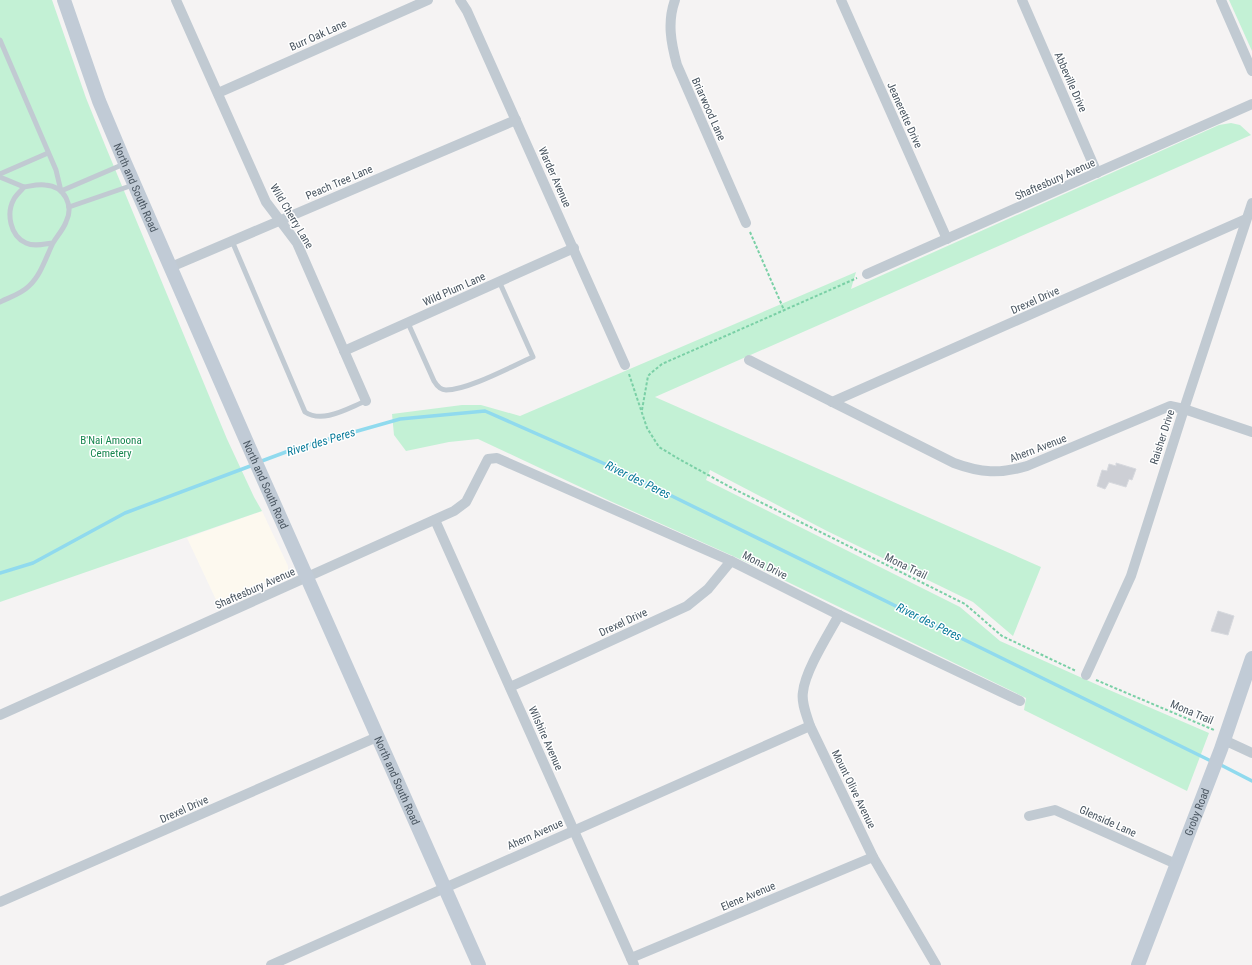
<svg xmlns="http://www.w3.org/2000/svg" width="1252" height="965" font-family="'Roboto Condensed',sans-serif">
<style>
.commercial{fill:#fdf9ef}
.green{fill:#c3f1d5}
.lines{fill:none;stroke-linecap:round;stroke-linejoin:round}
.stream{stroke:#90daee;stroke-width:3.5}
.building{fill:#cdcfd5;stroke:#d7d9de}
.path{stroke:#7ad0a6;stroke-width:2;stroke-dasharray:3 2;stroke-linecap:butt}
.lane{stroke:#c1cad2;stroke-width:5}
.street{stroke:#c1cad2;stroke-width:10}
.secondary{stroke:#c1cbd6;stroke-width:14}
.labels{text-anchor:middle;stroke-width:3;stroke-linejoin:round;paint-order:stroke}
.street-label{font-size:11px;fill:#4a5661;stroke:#fff}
.park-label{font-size:11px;fill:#17864f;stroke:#fff}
.water-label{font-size:12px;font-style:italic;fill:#0c7c9b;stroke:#fff}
</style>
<rect width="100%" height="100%" fill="#f5f3f3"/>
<!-- commercial -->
<polygon class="commercial" points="262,511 288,566 288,570 284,574 218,604 187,538"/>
<!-- green -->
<g class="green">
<polygon points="0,0 52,0 86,98 105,145 227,439 254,497 262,511 0,602"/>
<polygon points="1229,0 1252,0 1252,51"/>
<polygon points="1231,123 1240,125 1251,135 655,397 1041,567 1013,636 973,602 827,531 710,470 706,480 960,607 1000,641 1100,686 1209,733 1187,791 1024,710 1026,698 753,565 610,501 478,439 449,442 406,451 394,435 392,414 462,405 481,405 520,416 856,272 851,289 1219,125"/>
</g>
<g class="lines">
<!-- stream -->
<g class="stream">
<polyline points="259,462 294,449 400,419 485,411 621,471 1213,762"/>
<polyline points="0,573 33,563 125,513 253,465"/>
<polyline points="1219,764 1252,781"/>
</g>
</g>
<!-- building -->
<g class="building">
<polygon points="1116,463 1136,469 1132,480 1129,479 1126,487 1109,482 1105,489 1097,486 1102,470 1107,471 1109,464 1116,466"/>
<polygon points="1218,611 1234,616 1228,635 1211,631"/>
</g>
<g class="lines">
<!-- path -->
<g class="path">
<polyline points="750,232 784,310"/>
<polyline points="629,374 647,428 659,447 679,459 730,487 965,604 1002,636 1076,671"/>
<polyline points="642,410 648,376 651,373 662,364 857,278"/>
<polyline points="1096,680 1214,730"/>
</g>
<!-- lane -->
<g class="lane">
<polyline points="0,40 56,170 61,191"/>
<polyline points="0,174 48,153"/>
<polyline points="0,177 24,187"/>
<polyline points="61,191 124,164"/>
<polyline points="69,207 133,185"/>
<path d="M232,241L305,412C323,424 348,408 366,401"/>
<path d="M0,302C10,297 21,294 29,286C41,275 46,257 53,243C57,236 63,230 66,222C74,206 65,186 45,185C38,184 31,186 24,187C21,191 16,195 14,199C6,213 10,236 26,243C34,247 44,244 53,243"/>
<path d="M408,323L434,381C437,386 441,390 446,390C468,390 512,366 533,357L499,281"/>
</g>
<!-- street -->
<g class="street">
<polyline points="176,0 266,202 297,243 366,401"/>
<polyline points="460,0 467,11 625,365"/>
<path d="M675,0C667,22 671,43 677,65L746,223"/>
<polyline points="841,0 947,239"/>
<polyline points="1022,0 1097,173"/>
<polyline points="1221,0 1252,71"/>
<polyline points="218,93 428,0"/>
<polyline points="171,267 516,120"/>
<polyline points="867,274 1252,104"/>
<polyline points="344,351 574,248"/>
<path d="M749,360L954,463C981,473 1000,474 1027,466L1170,406L1184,409L1252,432"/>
<polyline points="832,402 1246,219"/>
<polyline points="435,520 634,965"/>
<path d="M839,615C828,635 805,671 803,692C801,703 807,716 810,726L873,857L936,965"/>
<polyline points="1086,675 1131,576 1184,409 1252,203"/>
<polyline points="510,687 687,606 708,589 731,561"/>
<polyline points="0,715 454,511 466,502 488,459 497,458 731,561 839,615 1020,701"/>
<polyline points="1224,740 1252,753"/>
<polyline points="1029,816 1055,810 1176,864"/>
<polyline points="0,902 377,737"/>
<polyline points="631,958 873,857"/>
<polyline points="271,965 810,726"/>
</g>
<!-- secondary -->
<g class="secondary">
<path id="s1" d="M64,0L99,101L125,163L249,447L479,965"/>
<path id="s2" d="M1138,965L1221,749L1252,658"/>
</g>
</g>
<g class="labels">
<!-- street labels -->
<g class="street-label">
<text transform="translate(318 35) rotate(-24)" y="4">Burr Oak Lane</text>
<text transform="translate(1071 82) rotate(66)" y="4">Abbeville Drive</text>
<text transform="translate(709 109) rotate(66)" y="4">Briarwood Lane</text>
<text transform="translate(905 115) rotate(66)" y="4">Jeanerette Drive</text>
<text transform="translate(555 177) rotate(66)" y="4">Warder Avenue</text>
<text transform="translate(1055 179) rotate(-24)" y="4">Shaftesbury Avenue</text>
<text transform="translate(339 182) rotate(-23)" y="4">Peach Tree Lane</text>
<text dy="4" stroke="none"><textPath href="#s1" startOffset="201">North and South Road</textPath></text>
<text transform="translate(292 216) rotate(59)" y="4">Wild Cherry Lane</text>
<text transform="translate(454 289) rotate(-24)" y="4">Wild Plum Lane</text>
<text transform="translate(1035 300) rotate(-24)" y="4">Drexel Drive</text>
<text transform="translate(1162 437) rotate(-72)" y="4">Raisher Drive</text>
<text transform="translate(1038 448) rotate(-21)" y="4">Ahern Avenue</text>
<text dy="4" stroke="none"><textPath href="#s1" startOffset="525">North and South Road</textPath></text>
<text transform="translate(765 565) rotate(27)" y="4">Mona Drive</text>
<text transform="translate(906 566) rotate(26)" y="4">Mona Trail</text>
<text transform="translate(255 588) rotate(-24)" y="4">Shaftesbury Avenue</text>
<text transform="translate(623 622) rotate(-25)" y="4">Drexel Drive</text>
<text transform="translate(1192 712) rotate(23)" y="4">Mona Trail</text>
<text transform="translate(546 738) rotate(66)" y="4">Wilshire Avenue</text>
<text dy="4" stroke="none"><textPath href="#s1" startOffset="849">North and South Road</textPath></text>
<text transform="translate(854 789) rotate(64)" y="4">Mount Olive Avenue</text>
<text transform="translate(184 809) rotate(-24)" y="4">Drexel Drive</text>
<text dy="4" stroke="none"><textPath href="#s2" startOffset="164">Groby Road</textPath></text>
<text transform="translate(1108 821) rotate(24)" y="4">Glenside Lane</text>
<text transform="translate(535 834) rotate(-24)" y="4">Ahern Avenue</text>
<text transform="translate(748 896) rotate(-23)" y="4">Elene Avenue</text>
</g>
<!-- park labels -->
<g class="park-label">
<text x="111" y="444">B'Nai Amoona<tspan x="111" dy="13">Cemetery</tspan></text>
</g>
<!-- water labels -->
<g class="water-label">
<text transform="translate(321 442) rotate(-17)" y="4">River des Peres</text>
<text transform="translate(638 480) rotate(26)" y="4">River des Peres</text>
<text transform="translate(929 622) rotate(26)" y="4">River des Peres</text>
</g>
</g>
</svg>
